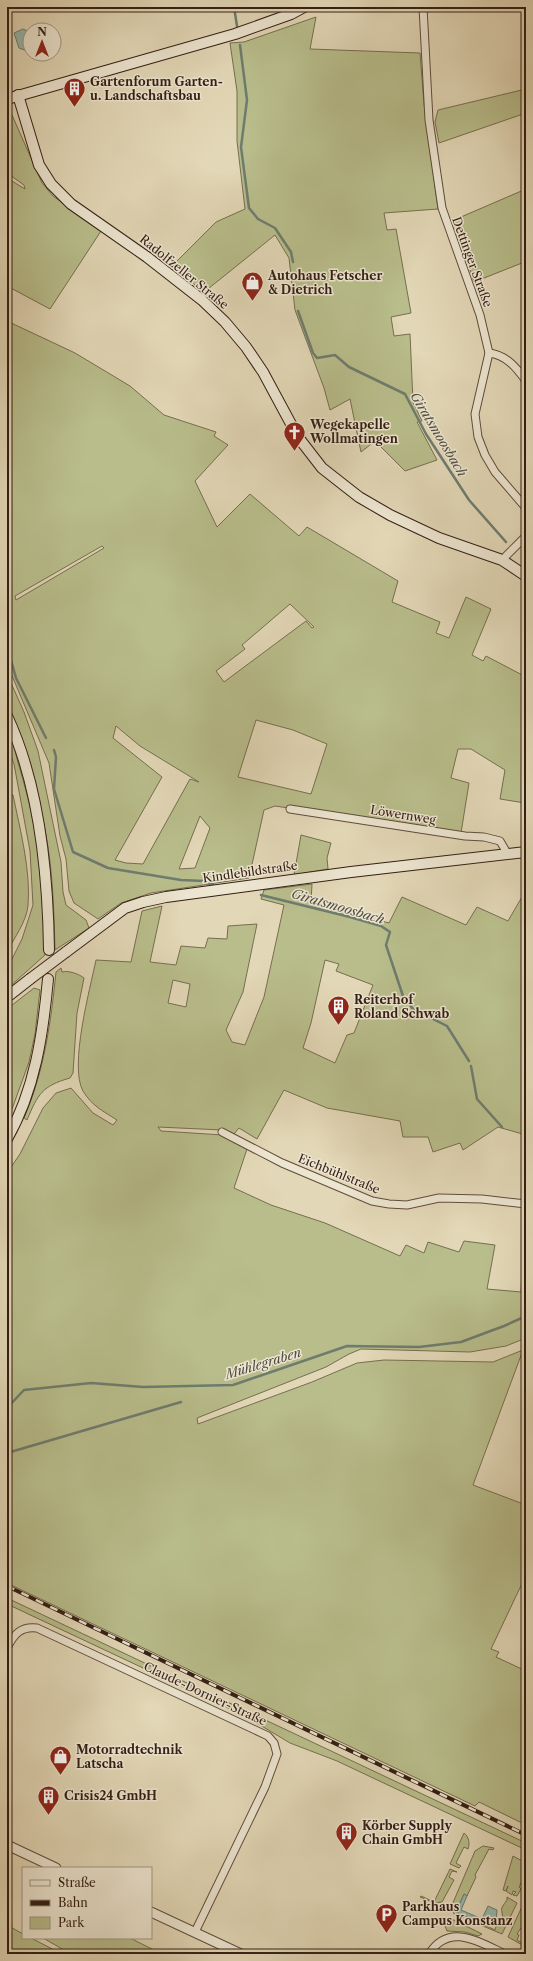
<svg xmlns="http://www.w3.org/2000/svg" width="533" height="1961" font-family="'Libre Caslon Text',serif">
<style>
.green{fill:#b8bd8b;stroke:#766e50;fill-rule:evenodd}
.water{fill:#95baac;stroke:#6e7c6f}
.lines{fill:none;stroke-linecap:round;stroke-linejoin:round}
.stream{stroke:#6e7c6f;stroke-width:2.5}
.minor-casing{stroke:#604c3c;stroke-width:9}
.tertiary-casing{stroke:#604c3c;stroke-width:11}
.secondary-casing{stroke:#341e14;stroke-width:12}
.minor{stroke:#ece5d0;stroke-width:7}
.tertiary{stroke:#ece5d0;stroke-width:9}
.secondary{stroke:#ece5d0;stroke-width:10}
.rail-casing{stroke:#341e14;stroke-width:4}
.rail{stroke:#ece5d0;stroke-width:2.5;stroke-dasharray:8;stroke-linecap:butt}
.secondary-bridge-casing{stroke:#341e14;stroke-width:12;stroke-linecap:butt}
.secondary-bridge{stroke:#ece5d0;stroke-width:10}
.labels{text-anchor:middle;stroke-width:3;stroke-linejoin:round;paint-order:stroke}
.poi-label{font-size:12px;font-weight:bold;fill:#341e14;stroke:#ece5d0;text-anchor:start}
.street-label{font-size:12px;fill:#341e14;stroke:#ece5d0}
.water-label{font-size:13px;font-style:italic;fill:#514d42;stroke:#ece5d0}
</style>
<rect width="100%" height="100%" fill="#e2d7b6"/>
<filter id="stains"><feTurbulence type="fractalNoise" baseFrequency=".005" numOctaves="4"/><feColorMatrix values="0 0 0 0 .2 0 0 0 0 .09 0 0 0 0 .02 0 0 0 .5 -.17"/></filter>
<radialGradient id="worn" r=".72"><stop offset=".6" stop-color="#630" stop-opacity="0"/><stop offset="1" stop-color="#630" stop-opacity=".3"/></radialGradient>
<!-- green -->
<g class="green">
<polygon points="316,17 310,49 420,53 424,104 438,209 384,213 387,230 396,229 411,313 391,317 394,336 410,334 413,402 422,421 417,422 437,460 405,471 375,441 361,452 350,399 330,410 324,388 295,310 289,258 275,235 203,293 174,264 216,222 245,209 237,141 237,91 230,43 244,42"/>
<polygon points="526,89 526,113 439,143 435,122 438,110"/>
<polygon points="7,115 12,115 42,183 53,196 101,231 50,309 7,286 7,178 25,189 24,185 7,173"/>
<polygon points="526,189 526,272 522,263 474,282 454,220"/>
<path d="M7,321L75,353L130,386L164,415L216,432L214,436L228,445L195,481L217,527L250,494L299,536L307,527L398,581L392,602L440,622L436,633L449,638L466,597L491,609L472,655L483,661L486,656L526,677L525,803L500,799L505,770L471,749H458L451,778L469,783L461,833L275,806L264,810L249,878L151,893L121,903L98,919L74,903L69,891L66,859L60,836L49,763L7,664ZM102,546L104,548L16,600L15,596ZM290,604L314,627L312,628L306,621L224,682L216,671L245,649L242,645ZM256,720L293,730L327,744L311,794L238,777ZM116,726L140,746L199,782L190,779L143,864L126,863L115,860L162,777L113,738ZM200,816L210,828L195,868L179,869Z"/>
<path d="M7,674L24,712L38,751L61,862L63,892L66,905L86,920L89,928L55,950C54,912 53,873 46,835C39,795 25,757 13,718L7,704Z"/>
<path d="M7,726C13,738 15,753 19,766C38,829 47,890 45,955L7,989V969L22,939L33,905L30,851L14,764L7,745Z"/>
<path d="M13,795C20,829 31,871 28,905C27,921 14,938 7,952V797Z"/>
<polygon points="301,835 331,843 327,858 328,869 294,875"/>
<path d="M312,884L311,902L389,923L402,897L466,925L477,907L508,921L526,890V1135L498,1127L463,1150L460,1143L433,1152L428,1137H403L400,1121L327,1108L284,1090L257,1139L239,1128L233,1135L222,1130L158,1127L161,1131L223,1135L247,1149L234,1188L271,1205L325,1223L400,1256L406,1245L424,1253L428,1242L459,1252L464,1241L495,1245L487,1289L521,1292L523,1249L526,1248V1338L506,1346L470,1352L361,1349L349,1354L326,1367L197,1418L198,1424L312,1382L357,1363L384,1360L493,1362L523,1350L473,1485L526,1505L523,1513L526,1515V1575L491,1649L499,1652L496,1657L526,1671V1825L479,1802L475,1806L7,1583V1173L20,1154L43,1108L56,1093L71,1088L93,1113L113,1125L117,1120C103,1111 92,1106 83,1091C69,1066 90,989 96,960L131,962L142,911L162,906L150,962L176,965L181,946L205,948L208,938L227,939L228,926L257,924L243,992L226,1030L232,1042L245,1045L264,997L284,905L261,899L264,890ZM325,960L339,964L336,971L373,985L354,1033L347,1035L335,1063L303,1048L311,1023ZM173,980L190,984L186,1007L168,1003Z"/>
<path d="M61,968L62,972C68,970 79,974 84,978L77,1013L73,1073L70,1078C42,1086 38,1094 27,1120L24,1118C44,1072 51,1022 56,972Z"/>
<polygon points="34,988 40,990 35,1034 29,1062 7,1123 7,1009"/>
<polygon points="7,1598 526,1843 526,1850 337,1761 290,1743 245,1716 7,1604"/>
<path d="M464,1833C469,1837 470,1843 468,1849L464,1847L456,1863L461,1866L459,1868L450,1864Z"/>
<polygon points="483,1846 494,1848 493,1850 489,1849 475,1875 476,1877 467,1896 464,1894 456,1912 464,1916 463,1918 454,1914 452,1905 475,1851"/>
<polygon points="513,1856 526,1863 526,1873 519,1887 521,1889 517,1896 513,1895 516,1892 513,1891 512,1895 506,1891 508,1886 506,1891 503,1890"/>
<polygon points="450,1869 457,1872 452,1871 449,1877 454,1880 442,1902 435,1903 420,1897 421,1896 434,1902"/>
<path d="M507,1897L517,1903L502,1934L471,1921L472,1919L495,1930L497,1923L503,1920C502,1907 499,1911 507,1900Z"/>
<polygon points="525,1900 526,1920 517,1934 519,1935 517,1940 526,1945 526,1947 508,1937"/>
<polygon points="449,1920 454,1920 482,1934 478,1936 465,1932 447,1931 445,1926"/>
<polygon points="7,1925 23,1934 23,1938 31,1938 62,1954 7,1954"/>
<polygon points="43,1938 130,1938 162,1954 71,1954"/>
</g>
<!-- water -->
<g class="water">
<polygon points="23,29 30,32 30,52 19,48 14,33"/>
<polygon points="464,1894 467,1896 461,1910 482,1919 488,1906 497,1910 496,1921 482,1924 456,1912"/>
</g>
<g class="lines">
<!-- stream -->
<g class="stream">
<polyline points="234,7 237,26"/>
<polyline points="240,45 247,100 241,147 249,208 258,219 275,228 291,252 293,262"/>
<polyline points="298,311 313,353 317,358 335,355 349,367 405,394 426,434 469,500 506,542"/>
<polyline points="7,646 16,678 46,738"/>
<polyline points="54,750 56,757 54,789 73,852 108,868 181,880 204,881 213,885"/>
<polyline points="261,895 350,917 381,926 390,932 386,945 403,996 413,1009 447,1026 469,1061"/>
<polyline points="471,1066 477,1099 502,1127"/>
<polyline points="7,1408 24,1390 91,1383 143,1387 233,1385 347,1346 419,1347 461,1342 504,1326 526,1316"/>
<polyline points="7,1453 181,1402"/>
</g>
<defs>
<g id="minor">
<polyline points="423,7 429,120 442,208 480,315 489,353 475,414 478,437 485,455 495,472 526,508"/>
<path d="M489,353C506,355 516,367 526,381"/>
<polyline points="502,560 526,536"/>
<polyline points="290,809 465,836 484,837 500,841 507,853"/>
<polyline points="222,1132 282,1163 372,1201 389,1204 407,1205 439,1198 482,1199 526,1204"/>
<path d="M7,1648C14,1634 21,1626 37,1628L268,1736L274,1743L277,1754L265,1787L195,1932"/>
<path d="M429,1954C449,1922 479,1942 505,1954"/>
</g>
<g id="tertiary">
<polyline points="7,1845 56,1868"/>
<polyline points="151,1912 241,1954"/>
</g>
<g id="secondary">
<polyline points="18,95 39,165 51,184 71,204 147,257 202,300 225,322 246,347 263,372 298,437 322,468 359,497 390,515 439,538 502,560 526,576"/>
<polyline points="7,99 235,34 291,14 304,7"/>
<path d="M7,716C40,786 48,874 49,950"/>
<polyline points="66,952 125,908 143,902 166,897 351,872 526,852"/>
<polyline points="7,997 30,979"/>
<path d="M7,1139C35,1090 43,1034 48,979"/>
</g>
</defs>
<!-- minor casing -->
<use href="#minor" class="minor-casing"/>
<!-- tertiary casing -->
<use href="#tertiary" class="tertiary-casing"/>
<!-- secondary casing -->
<use href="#secondary" class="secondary-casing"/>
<!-- minor -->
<use href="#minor" class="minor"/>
<!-- tertiary -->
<use href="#tertiary" class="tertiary"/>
<!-- secondary -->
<use href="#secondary" class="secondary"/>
<defs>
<polyline id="rail" points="7,1586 526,1835"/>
</defs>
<!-- rail casing -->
<use href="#rail" class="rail-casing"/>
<!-- rail -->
<use href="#rail" class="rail"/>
<defs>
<polyline id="secondary-bridge" points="30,979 66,952"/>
</defs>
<!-- secondary-bridge casing -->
<use href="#secondary-bridge" class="secondary-bridge-casing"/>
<!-- secondary-bridge -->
<use href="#secondary-bridge" class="secondary-bridge"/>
</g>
<!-- icons -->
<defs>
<symbol id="building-pin" viewBox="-11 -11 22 30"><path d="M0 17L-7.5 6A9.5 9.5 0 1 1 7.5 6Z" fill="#8f2418" stroke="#ece5d0"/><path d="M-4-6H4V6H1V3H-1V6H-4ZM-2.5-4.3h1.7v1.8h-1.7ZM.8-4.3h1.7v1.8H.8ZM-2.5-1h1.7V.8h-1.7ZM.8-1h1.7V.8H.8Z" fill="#fff"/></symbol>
<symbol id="shop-pin" viewBox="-11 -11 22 30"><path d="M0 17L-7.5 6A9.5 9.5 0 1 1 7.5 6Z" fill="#8f2418" stroke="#ece5d0"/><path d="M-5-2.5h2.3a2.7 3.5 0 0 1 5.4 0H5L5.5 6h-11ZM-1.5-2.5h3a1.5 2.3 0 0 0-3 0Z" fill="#fff"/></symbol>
<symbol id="church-pin" viewBox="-11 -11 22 30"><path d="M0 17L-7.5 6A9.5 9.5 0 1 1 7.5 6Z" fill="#8f2418" stroke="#ece5d0"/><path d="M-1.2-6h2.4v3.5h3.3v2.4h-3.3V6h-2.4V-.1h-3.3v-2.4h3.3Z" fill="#fff"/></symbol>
<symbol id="parking-pin" viewBox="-11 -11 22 30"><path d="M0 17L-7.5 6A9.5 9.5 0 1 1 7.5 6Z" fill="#8f2418" stroke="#ece5d0"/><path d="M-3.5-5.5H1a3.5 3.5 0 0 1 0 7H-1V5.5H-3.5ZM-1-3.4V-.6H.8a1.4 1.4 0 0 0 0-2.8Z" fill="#fff"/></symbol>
</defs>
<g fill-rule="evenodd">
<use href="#building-pin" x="62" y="76" width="25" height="34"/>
<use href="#shop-pin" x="240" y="270" width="25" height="34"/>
<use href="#church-pin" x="282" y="420" width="25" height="34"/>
<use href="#building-pin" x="326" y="994" width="25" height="34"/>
<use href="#shop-pin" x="48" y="1744" width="25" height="34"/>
<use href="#building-pin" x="36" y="1784" width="25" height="34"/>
<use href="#building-pin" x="334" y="1820" width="25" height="34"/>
<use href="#parking-pin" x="374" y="1902" width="25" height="34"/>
</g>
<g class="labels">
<!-- poi labels -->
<g class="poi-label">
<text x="90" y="86">Gartenforum Garten-<tspan x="90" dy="14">u. Landschaftsbau</tspan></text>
<text x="268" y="280">Autohaus Fetscher<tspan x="268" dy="14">&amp; Dietrich</tspan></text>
<text x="310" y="429">Wegekapelle<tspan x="310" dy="14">Wollmatingen</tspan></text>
<text x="354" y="1004">Reiterhof<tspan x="354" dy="14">Roland Schwab</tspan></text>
<text x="76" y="1754">Motorradtechnik<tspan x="76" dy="14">Latscha</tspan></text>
<text x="64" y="1800">Crisis24 GmbH</text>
<text x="362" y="1830">Körber Supply<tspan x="362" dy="14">Chain GmbH</tspan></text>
<text x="402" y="1911">Parkhaus<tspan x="402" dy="14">Campus Konstanz</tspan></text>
</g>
<!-- street labels -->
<g class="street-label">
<text transform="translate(472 262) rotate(70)" y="4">Dettinger Straße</text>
<text transform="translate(184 272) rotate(39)" y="4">Radolfzeller Straße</text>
<text transform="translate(403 815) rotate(9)" y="4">Löwernweg</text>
<text transform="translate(250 872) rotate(-8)" y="4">Kindlebildstraße</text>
<text transform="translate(339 1174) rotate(22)" y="4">Eichbühlstraße</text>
<text transform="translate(205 1694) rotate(25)" y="4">Claude-Dornier-Straße</text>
</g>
<!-- water labels -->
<g class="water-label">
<text transform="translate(439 434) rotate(59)" y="5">Giratsmoosbach</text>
<text transform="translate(338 906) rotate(16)" y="5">Giratsmoosbach</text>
<text transform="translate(263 1363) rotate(-17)" y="5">Mühlegraben</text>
</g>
</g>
<!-- margin -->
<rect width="533" height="1961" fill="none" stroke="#e2d7b6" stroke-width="24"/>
<rect x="8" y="8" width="517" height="1945" fill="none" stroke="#341e14" stroke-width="2"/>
<rect x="12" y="12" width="509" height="1937" fill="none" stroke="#341e14"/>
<!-- legend -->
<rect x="22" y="1867" width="130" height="72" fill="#ece5d0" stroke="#a29585"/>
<rect x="30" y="1880" width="20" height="6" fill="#ece5d0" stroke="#a29585"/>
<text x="58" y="1887" font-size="12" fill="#341e14">Straße</text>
<rect x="30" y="1900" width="20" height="6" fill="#341e14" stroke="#a29585"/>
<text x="58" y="1907" font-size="12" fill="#341e14">Bahn</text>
<rect x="30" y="1917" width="20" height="12" fill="#b8bd8b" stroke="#a29585"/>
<text x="58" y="1927" font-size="12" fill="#341e14">Park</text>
<!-- north arrow -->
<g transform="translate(42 42)"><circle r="19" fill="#ece5d0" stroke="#a29585"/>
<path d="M0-3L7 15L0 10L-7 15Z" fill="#8f2418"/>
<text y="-6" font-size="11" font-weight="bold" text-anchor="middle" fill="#341e14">N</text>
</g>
<rect width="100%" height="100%" filter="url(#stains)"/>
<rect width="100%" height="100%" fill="url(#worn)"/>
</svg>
